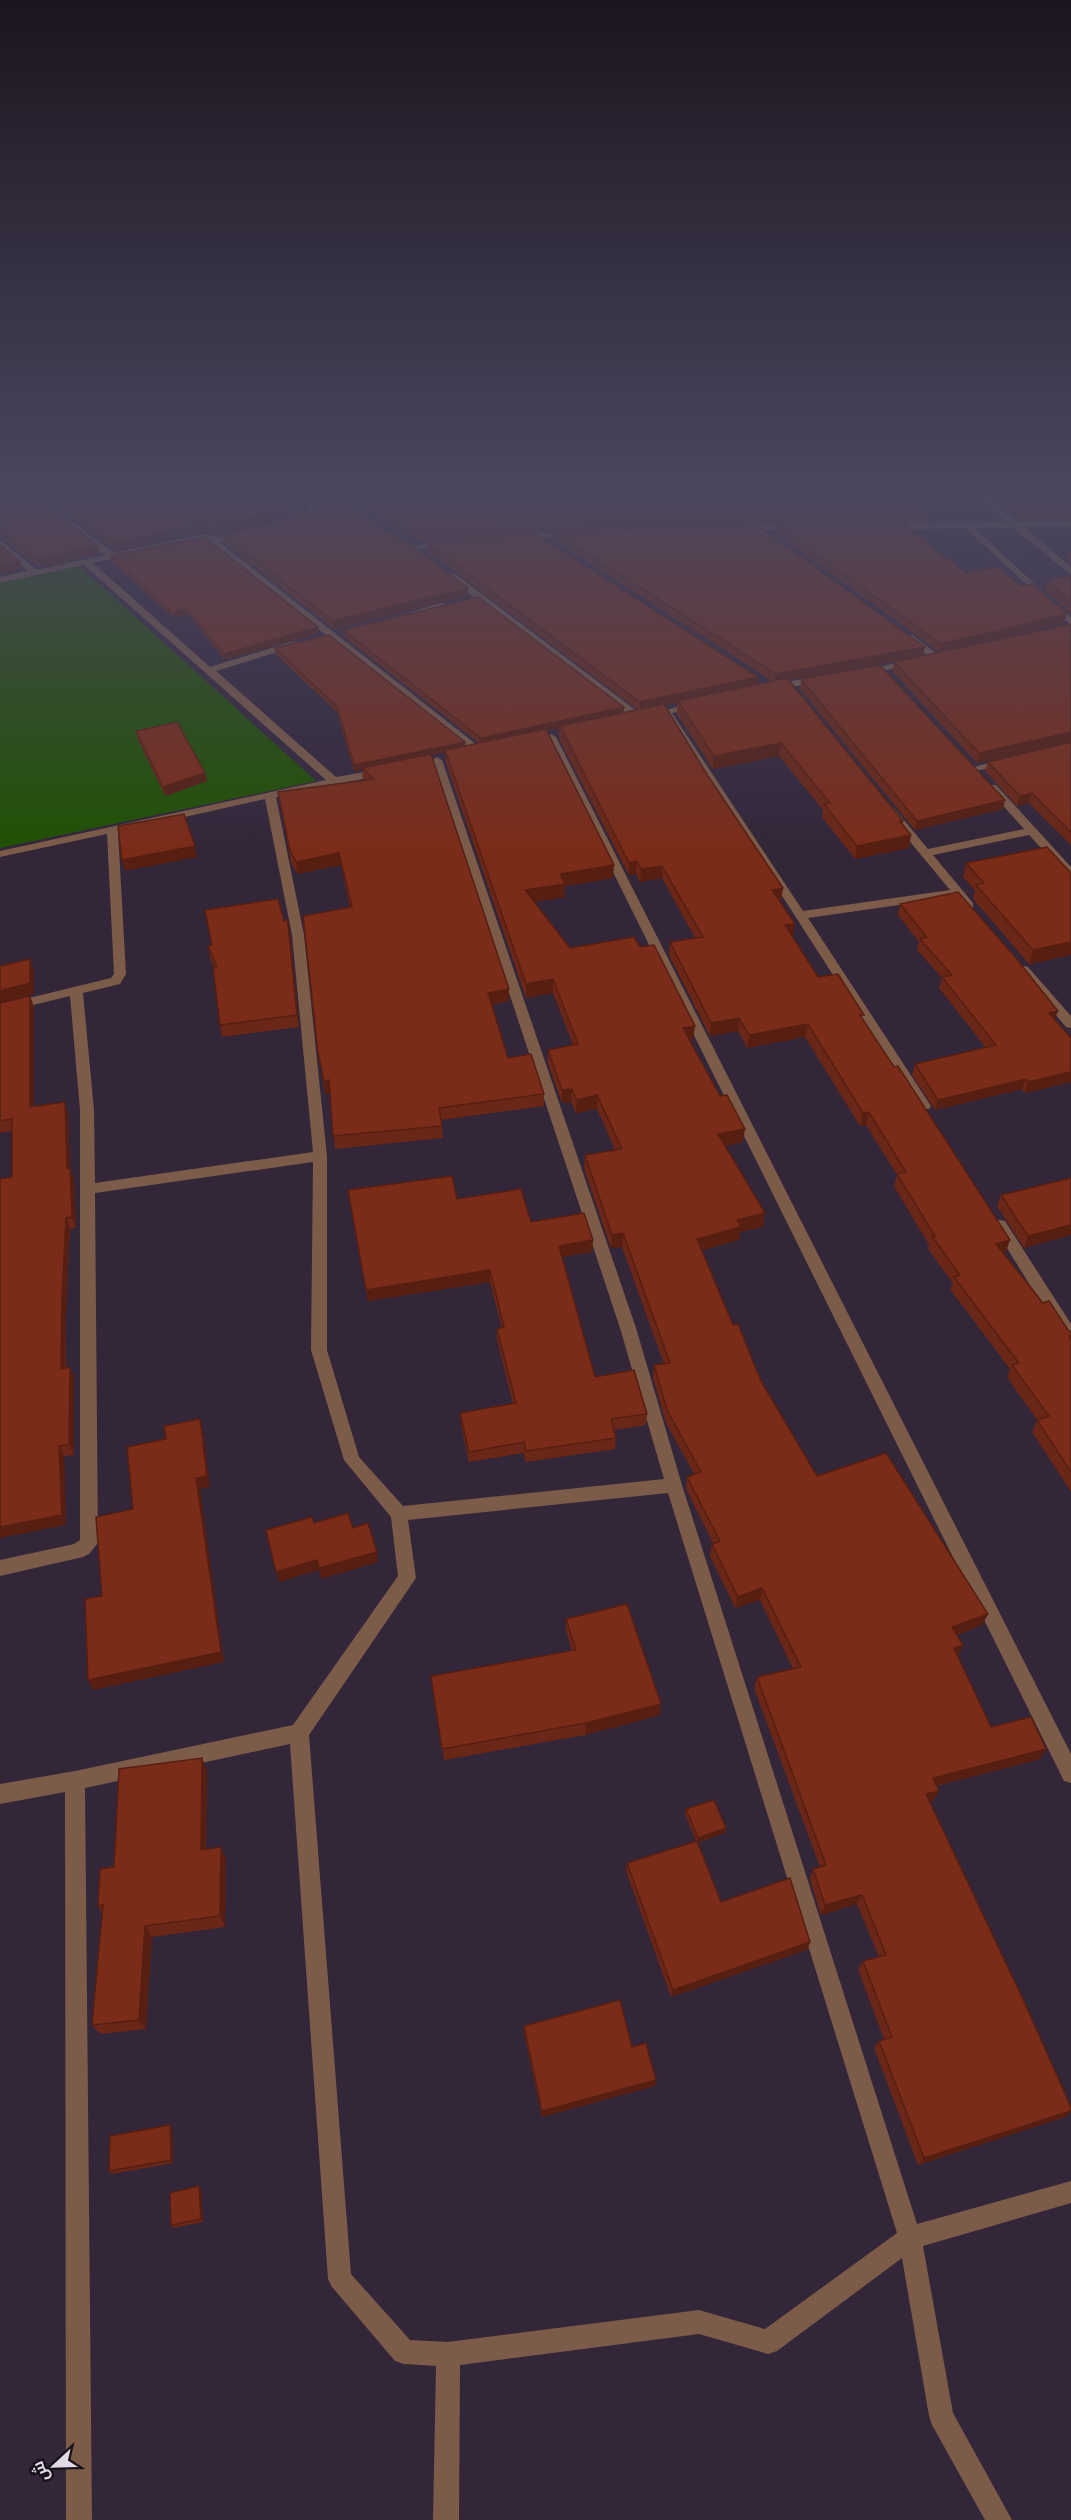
<svg xmlns="http://www.w3.org/2000/svg" width="1071" height="2520" font-family="Karla,Cairo,sans-serif">
<style>
.green{fill:#215104}
.lines{fill:none;stroke-linecap:round;stroke-linejoin:round}
.minor{fill:#7c5b49;fill-rule:evenodd}
.wall{fill:#6a2616;fill-rule:evenodd}
.shaded-wall{fill:#561f12}
.building{fill:#7b2c19;stroke:#561f12;stroke-width:1.5}
</style>
<rect width="100%" height="100%" fill="#332639"/>
<!-- green -->
<polygon class="green" points="79,566 316,781 0,848 0,583"/>
<g class="lines">
<!-- minor -->
<g class="minor">
<path d="M26,494H35L114,553L206,534L216,537L247,531V535L219,542L486,752L477,754L205,540L93,563L210,667L291,642H297V646L216,671L336,777L381,769L386,772L381,775L276,797L304,935L327,1156V1350L359,1457L403,1506L664,1479L620,1328L432,760L437,757L442,760L636,1328L682,1485L917,2224L1071,2181V2203L923,2246L953,2413L1012,2520H985L932,2425L929,2416L902,2258L777,2351L768,2354L699,2334L460,2365L459,2520H433L436,2366L404,2364L395,2361L332,2287L328,2279L290,1744L85,1788L92,2520H66L65,1792L0,1804V1784L75,1771L293,1725L398,1576L391,1517L344,1460L311,1350L313,1162L95,1193L98,1543L89,1554L83,1557L0,1576V1560L74,1544L80,1540V1110L70,996L0,1013V1005L111,978L114,974L107,834L0,857V851L326,780L84,565L0,583V577L28,571L0,548V540L37,570L105,555ZM265,799L292,935L313,1152L95,1183L94,1110L83,993L120,984L126,974L118,832ZM668,1493L897,2233L765,2329L699,2310L448,2342L410,2340L351,2274L309,1735L416,1578L408,1520Z"/>
<polygon points="286,494 296,494 324,511 317,513"/>
<polygon points="975,494 984,494 1018,522 1071,521 1071,527 1024,527 1071,567 1071,575 1013,528 974,528 1071,617 1071,625 965,528 889,530 885,527 889,524 1007,522"/>
<polygon points="742,525 796,524 800,527 796,530 739,530 739,526"/>
<polygon points="577,532 578,534 574,537 520,540 516,537 520,534"/>
<polygon points="446,540 450,543 449,545 413,550 409,547"/>
<polygon points="449,574 455,574 642,715 642,719 634,719 449,578"/>
<polygon points="442,603 445,604 445,608 395,621 390,618"/>
<polygon points="906,635 912,635 942,658 934,660 906,639"/>
<polygon points="913,659 916,660 916,664 863,675 858,672"/>
<polygon points="821,676 825,677 825,681 774,690 769,687 774,684"/>
<polygon points="695,703 699,704 699,708 672,713 803,911 950,890 883,809 885,807 893,807 928,849 1024,829 988,789 988,785 996,785 1071,867 1071,878 1067,876 1029,835 933,855 973,903 973,909 965,909 955,897 808,918 929,1103 931,1106 929,1109 919,1109 666,715 648,718 643,715"/>
<polygon points="551,734 556,737 1071,1754 1071,1783 1064,1781 546,737"/>
<polygon points="1004,759 1008,760 1008,764 975,771 970,768"/>
<polygon points="1024,966 1028,967 1071,1016 1071,1028 1066,1027 1020,973 1020,967"/>
<polygon points="1000,1220 1005,1221 1071,1324 1071,1343 1065,1341 995,1229 993,1225 995,1221"/>
</g>
</g>
<!-- wall -->
<g class="wall">
<polygon points="0,494 98,546 100,554 40,567 0,538"/>
<polygon points="39,494 293,494 307,503 308,510 216,535 206,532 115,551"/>
<path d="M300,494H903L930,515L928,522L819,524L965,573L1064,623L965,647L1071,624V742L977,763L892,671L894,662L918,657L789,680L903,821L902,824L911,835L909,848L855,859L822,817L823,810L779,756L713,769L677,714V703L664,705L708,776L783,888L781,901H780L793,936H792L818,977L863,1020L1006,1252L1004,1253L1043,1303L1071,1332V1492L1032,1432L1037,1420L1007,1377L1010,1369L950,1289L953,1283L928,1249L929,1245L894,1186L897,1175L866,1125L860,1126L805,1037L747,1048L738,1031L710,1036L669,955L670,942L695,938L662,878L640,882L636,874L629,875L559,739V728L547,730L613,878L565,886V897L534,902L570,948L640,947L693,1039L690,1040L743,1142L725,1146L765,1213L763,1227L740,1232L739,1240L702,1250L733,1325L761,1381L817,1476L988,1614L982,1625L957,1635V1657L991,1727L1040,1759L936,1786L939,1791L933,1801L930,1802L1065,2117L918,2165L874,2048L879,2041L884,2039L858,1970L863,1961L879,1957L857,1904L821,1915L810,1879L813,1869L820,1867L754,1688L757,1677L793,1669L760,1600L735,1608L710,1556L712,1544L713,1543L686,1489L687,1477L694,1474L666,1423L653,1378L654,1365L664,1364L622,1247L611,1248L584,1169L585,1155L615,1150L597,1109L576,1113L571,1102L562,1103L548,1063V1050L573,1045L553,993L526,998L446,763L445,752L431,755L509,1001L492,1005L508,1058L544,1094V1106L441,1120L443,1138L335,1149L330,1093L325,1094L318,1052L350,908L341,865L297,874L291,862L278,792L363,780L362,769L354,771L337,712L275,654V648L465,746L479,743L344,637L343,630L624,713L638,710L427,551V543L502,536L427,541L406,537L367,510L348,501L321,506ZM758,525H776L775,533L939,652L923,656ZM728,526L600,530L644,527ZM553,533V540L772,681L757,684L536,534Z"/>
<polygon points="987,494 1071,494 1071,519 1019,521"/>
<polygon points="223,535 468,588 468,596 334,629 224,543"/>
<polygon points="1071,551 1071,564 1067,561 1069,552"/>
<polygon points="110,556 319,633 225,660 188,614 174,618 111,562"/>
<polygon points="1071,576 1071,614 1045,590 1047,580"/>
<polygon points="801,679 1003,809 915,830 800,689"/>
<polygon points="136,731 207,781 165,796 138,740"/>
<polygon points="1071,742 1071,845 1029,803 1017,806 985,771 988,762"/>
<polygon points="966,863 1071,873 1071,955 1029,964 973,899 975,891 963,877"/>
<polygon points="900,904 1055,1020 1071,1038 1071,1082 1025,1093 1022,1089 935,1110 912,1075 915,1064 986,1048 939,988 942,978 917,950 919,942 898,915"/>
<polygon points="284,921 288,924 290,935 299,1027 222,1037 220,1025 214,967 210,958 208,946"/>
<polygon points="0,1003 34,1007 34,1107 68,1113 70,1168 74,1179 76,1228 70,1229 66,1311 66,1368 70,1367 74,1378 74,1455 64,1456 66,1525 12,1177 12,1131 0,1133"/>
<polygon points="1071,1178 1024,1248 997,1206 1001,1195"/>
<polygon points="348,1190 457,1199 531,1222 592,1252 562,1257 595,1377 647,1414 646,1425 614,1430 616,1438 615,1449 526,1462 524,1453 469,1462 461,1424 460,1413 513,1404 497,1340 497,1329 502,1328 490,1282 368,1301"/>
<polygon points="566,1619 661,1704 660,1715 585,1735 444,1760 431,1676 572,1651 566,1631"/>
<polygon points="207,1770 206,1850 226,1859 225,1927 152,1937 146,2029 100,2034 92,2025 102,1913 98,1906 114,1867"/>
<polygon points="686,1809 726,1828 725,1833 698,1842 721,1902 810,1942 807,1950 671,1997 626,1871 627,1863 696,1841 685,1814"/>
<polygon points="524,2026 632,2047 656,2080 655,2086 542,2117 524,2033"/>
<polygon points="170,2125 172,2128 173,2163 112,2174 109,2171"/>
<polygon points="199,2186 201,2189 203,2222 173,2228 171,2225"/>
</g>
<!-- shaded-wall -->
<g class="shaded-wall">
<polygon points="344,494 347,494 348,501 321,506 320,498"/>
<polygon points="307,503 308,510 216,535 215,527"/>
<polygon points="204,524 206,532 115,551 113,543"/>
<polygon points="98,546 100,554 40,567 38,559"/>
<polygon points="20,561 22,569 0,574 0,566"/>
<polygon points="468,588 468,596 334,629 333,621"/>
<polygon points="187,609 188,614 174,618 173,613"/>
<polygon points="1067,614 1064,623 939,653 941,644"/>
<polygon points="318,627 319,633 225,660 224,654"/>
<polygon points="925,647 923,656 774,683 776,674"/>
<polygon points="758,677 757,686 678,701 677,703 640,711 640,702"/>
<polygon points="624,707 624,714 482,745 481,738"/>
<polygon points="1071,732 1071,742 977,763 979,753"/>
<polygon points="465,742 465,748 354,771 354,765"/>
<polygon points="781,743 779,756 713,769 714,756"/>
<polygon points="205,773 207,781 165,796 163,787"/>
<polygon points="1032,793 1029,803 1017,806 1020,796"/>
<polygon points="1005,800 1003,809 915,830 917,821"/>
<polygon points="911,835 909,848 855,859 857,846"/>
<polygon points="195,846 197,857 125,871 122,860"/>
<polygon points="339,853 341,865 297,874 296,862"/>
<polygon points="637,861 636,874 629,875 629,863"/>
<polygon points="614,865 613,878 565,886 565,897 525,904 525,890 560,874"/>
<polygon points="662,866 662,878 640,882 641,869"/>
<polygon points="783,888 781,901 771,903 772,890"/>
<polygon points="288,924 290,935 299,1027 297,1015"/>
<polygon points="795,924 793,936 783,938 785,925"/>
<polygon points="1071,942 1071,955 1029,964 1033,950"/>
<polygon points="30,959 34,971 34,994 0,1003 0,991"/>
<polygon points="553,979 553,993 526,998 526,984"/>
<polygon points="509,989 509,1001 488,1005 488,993"/>
<polygon points="30,996 34,1007 34,1118 30,1107"/>
<polygon points="1058,1011 1054,1022 1049,1013"/>
<polygon points="739,1018 738,1031 710,1036 711,1023"/>
<polygon points="808,1024 805,1037 747,1048 749,1035"/>
<polygon points="695,1026 693,1039 682,1041 683,1028"/>
<polygon points="1071,1072 1071,1082 1025,1093 1028,1082"/>
<polygon points="1026,1079 1022,1089 935,1110 938,1100"/>
<polygon points="329,1080 331,1093 325,1094 324,1081"/>
<polygon points="572,1089 571,1102 562,1103 562,1090"/>
<polygon points="597,1095 597,1109 576,1113 577,1100"/>
<polygon points="65,1102 68,1113 70,1180 67,1169"/>
<polygon points="869,1112 866,1125 860,1126 863,1113"/>
<polygon points="745,1129 743,1142 717,1147 718,1134"/>
<polygon points="70,1168 74,1179 76,1228 72,1217"/>
<polygon points="765,1213 763,1227 740,1232 739,1240 696,1252 697,1239 737,1220"/>
<polygon points="66,1218 70,1229 66,1311 65,1380 61,1369 62,1300"/>
<polygon points="1071,1225 1071,1235 1024,1248 1028,1236"/>
<polygon points="623,1233 622,1247 611,1248 612,1235"/>
<polygon points="593,1240 592,1252 558,1257 559,1246"/>
<polygon points="1010,1240 1006,1252 992,1256 996,1244"/>
<polygon points="490,1270 490,1282 368,1301 366,1290"/>
<polygon points="70,1367 74,1378 74,1455 69,1444"/>
<polygon points="200,1419 203,1430 210,1487 200,1489 224,1662 93,1690 88,1680 196,1478"/>
<polygon points="59,1446 64,1456 66,1525 0,1538 0,1527"/>
<polygon points="377,1552 378,1562 321,1579 319,1568"/>
<polygon points="317,1560 319,1570 279,1582 276,1572"/>
<polygon points="762,1588 760,1600 735,1608 738,1597"/>
<polygon points="988,1614 982,1625 947,1638 952,1627"/>
<polygon points="963,1645 958,1657 954,1648"/>
<polygon points="661,1704 660,1715 585,1735 586,1723"/>
<polygon points="1046,1749 1040,1759 928,1788 933,1778"/>
<polygon points="202,1758 207,1770 206,1862 201,1850"/>
<polygon points="939,1791 933,1801 921,1805 926,1794"/>
<polygon points="726,1828 725,1833 697,1843 698,1838"/>
<polygon points="221,1847 226,1859 225,1927 220,1916"/>
<polygon points="862,1895 857,1904 821,1915 825,1905"/>
<polygon points="145,1926 152,1937 146,2029 139,2020"/>
<polygon points="810,1942 807,1950 671,1997 673,1990"/>
<polygon points="656,2080 655,2086 542,2117 542,2111"/>
<polygon points="1071,2111 1065,2117 918,2165 924,2158"/>
<polygon points="170,2125 172,2128 173,2163 171,2160"/>
<polygon points="199,2186 201,2189 203,2222 201,2219"/>
</g>
<!-- building -->
<g class="building">
<polygon points="0,494 30,494 98,546 38,559 0,532"/>
<polygon points="47,494 293,494 307,503 215,527 204,524 113,543"/>
<polygon points="313,494 344,494 320,498"/>
<polygon points="348,494 903,494 930,515 645,520 427,533 406,529 367,503"/>
<polygon points="1000,494 1071,494 1071,510 1021,512"/>
<polygon points="343,503 408,543 468,588 333,621 223,535"/>
<polygon points="903,523 965,573 997,567 1021,586 1033,584 1067,614 941,644 776,525"/>
<polygon points="757,525 925,647 776,674 553,532"/>
<polygon points="534,533 758,677 640,702 427,543"/>
<polygon points="204,537 318,627 224,654 187,609 173,613 110,556"/>
<polygon points="0,545 20,561 0,566"/>
<polygon points="1071,576 1071,602 1047,580"/>
<polygon points="478,597 624,707 481,738 343,630"/>
<polygon points="1071,624 1071,732 979,753 894,662"/>
<polygon points="329,635 465,742 354,765 337,707 275,648"/>
<polygon points="880,665 1005,800 917,821 801,679"/>
<polygon points="787,678 903,821 900,821 911,835 857,846 824,804 830,803 781,743 714,756 678,701"/>
<polygon points="664,704 708,776 783,888 772,890 795,924 785,925 818,977 838,974 864,1015 860,1015 894,1067 898,1066 1010,1240 996,1244 1043,1303 1049,1301 1068,1330 1071,1332 1071,1336 1069,1336 1071,1339 1071,1472 1037,1420 1049,1416 1012,1365 1019,1363 954,1277 960,1275 932,1236 935,1236 897,1174 906,1172 869,1112 863,1113 808,1024 749,1035 739,1018 711,1023 670,942 703,937 662,866 641,869 637,861 629,863 560,726"/>
<polygon points="177,722 205,773 163,787 136,731"/>
<polygon points="546,729 614,865 560,874 565,884 525,890 570,948 634,937 640,947 654,945 695,1026 683,1028 720,1096 727,1095 745,1129 718,1134 765,1213 737,1220 741,1227 697,1239 733,1325 738,1324 761,1381 817,1476 886,1453 988,1614 952,1627 963,1645 954,1648 991,1727 1031,1717 1046,1749 933,1778 939,1791 926,1794 1022,1997 1071,2107 1071,2111 924,2158 879,2041 892,2037 863,1961 886,1955 862,1895 825,1905 813,1869 826,1865 757,1677 801,1667 762,1588 738,1597 712,1544 720,1541 687,1477 701,1472 667,1410 654,1365 670,1363 623,1233 612,1235 585,1155 622,1149 597,1095 577,1100 572,1089 562,1090 548,1050 578,1044 553,979 526,984 445,750"/>
<polygon points="1071,742 1071,832 1032,793 1020,796 988,762"/>
<polygon points="431,754 509,989 488,993 508,1058 531,1054 544,1094 439,1108 442,1126 333,1136 329,1080 324,1081 318,1052 303,916 352,907 339,853 296,862 290,850 278,792 374,779 362,768"/>
<polygon points="184,814 195,846 122,860 118,826"/>
<polygon points="1047,847 1071,873 1071,942 1033,950 976,885 984,883 966,863"/>
<polygon points="958,892 1015,957 1058,1011 1049,1013 1071,1038 1071,1072 1028,1082 1026,1079 938,1100 915,1064 996,1045 942,977 952,975 920,939 927,937 900,904"/>
<polygon points="278,899 284,921 287,920 288,924 297,1015 220,1025 213,968 217,967 208,946 212,945 205,910"/>
<polygon points="30,959 30,983 0,991 0,966"/>
<polygon points="30,996 30,1107 65,1102 67,1169 70,1168 72,1217 66,1218 62,1300 61,1369 70,1367 69,1444 59,1446 62,1515 0,1527 0,1179 12,1177 12,1119 0,1121 0,1003"/>
<polygon points="452,1176 457,1199 521,1189 531,1222 584,1213 593,1240 559,1246 595,1377 634,1370 647,1414 611,1419 616,1438 526,1451 524,1442 469,1452 460,1413 516,1403 497,1329 504,1327 490,1270 366,1290 348,1190"/>
<polygon points="1071,1178 1071,1225 1028,1236 1001,1195"/>
<polygon points="200,1419 207,1476 196,1478 221,1652 88,1680 85,1599 102,1596 96,1517 133,1509 127,1447 166,1439 164,1426"/>
<polygon points="348,1513 353,1528 368,1523 377,1552 319,1568 317,1560 276,1572 266,1530 312,1517 314,1523"/>
<polygon points="627,1604 661,1704 586,1723 442,1749 431,1676 576,1650 566,1619"/>
<polygon points="202,1758 201,1850 221,1847 220,1916 145,1926 139,2020 92,2025 103,1905 98,1906 100,1869 114,1867 119,1769"/>
<polygon points="714,1800 726,1828 698,1838 686,1809"/>
<polygon points="697,1841 721,1902 790,1878 810,1942 673,1990 627,1863"/>
<polygon points="620,2000 632,2047 646,2043 656,2080 542,2111 524,2026"/>
<polygon points="170,2125 171,2160 109,2171 110,2136"/>
<polygon points="199,2186 201,2219 171,2225 170,2193"/>
</g>
<!-- sky -->
<linearGradient id="sky" x2="0" y2="1"><stop stop-color="#1c151f"/><stop offset="0.58" stop-color="#4a475f"/><stop offset="1" stop-color="#4a475f" stop-opacity="0"/></linearGradient>
<rect width="1071" height="847" fill="url(#sky)"/>
<!-- north arrow -->
<g transform="translate(54 2466) rotate(248)" stroke="#17121a" stroke-width="4.5" paint-order="stroke">
<path d="M0-4.5L10 22L0 15L-10 22Z" fill="#e1d9e5"/>
<text y="-9" font-size="16" font-weight="bold" text-anchor="middle" fill="#e1d9e5">ش</text>
</g>
</svg>
